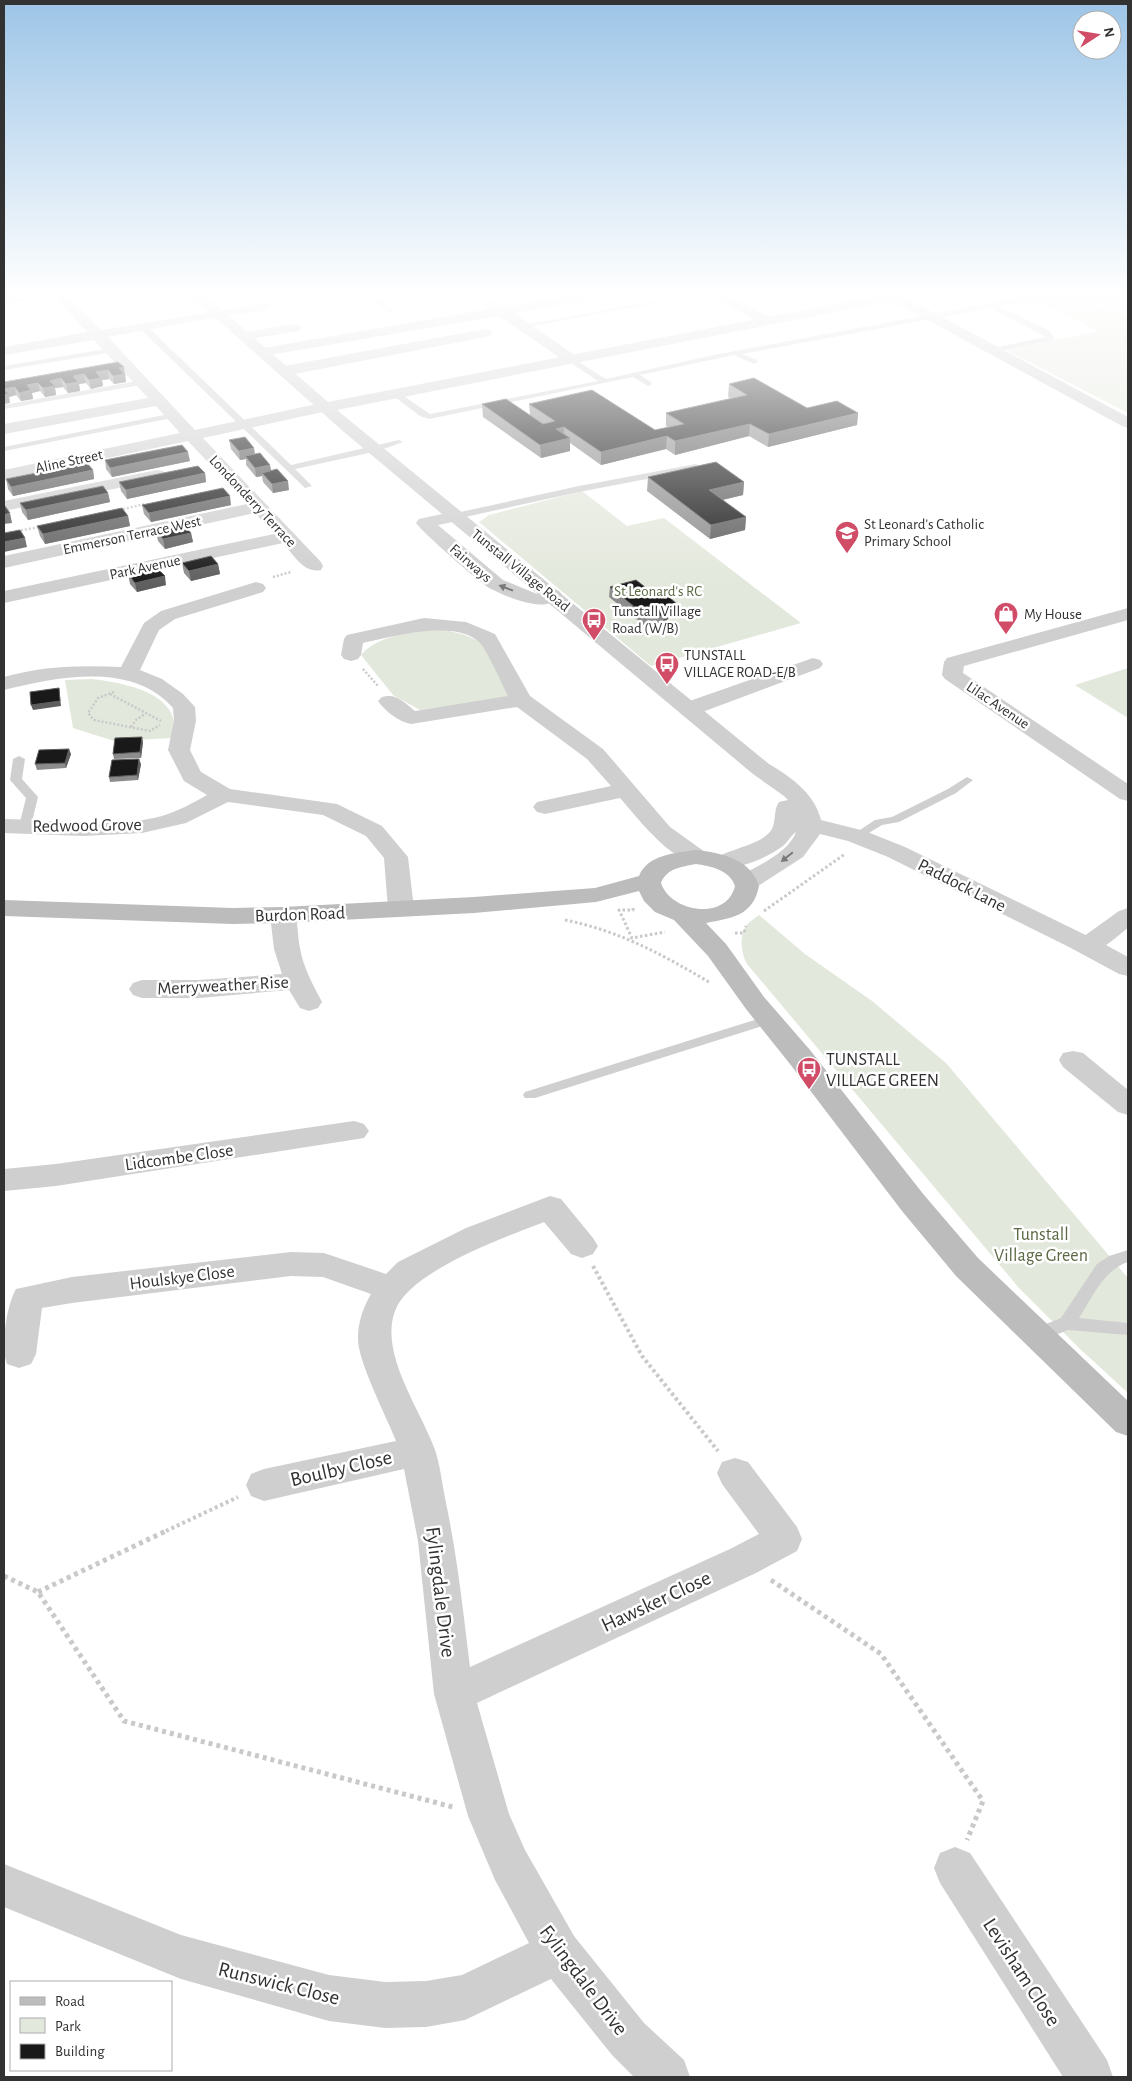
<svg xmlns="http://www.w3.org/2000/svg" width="1132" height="2081" font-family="'Alegreya Sans',sans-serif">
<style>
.green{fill:#e3e8dc}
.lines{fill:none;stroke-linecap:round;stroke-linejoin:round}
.path-far4{stroke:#c9c9c9;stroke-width:2;stroke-dasharray:1 1;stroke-linecap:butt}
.path-far3{stroke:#c9c9c9;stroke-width:2.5;stroke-dasharray:2 2;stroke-linecap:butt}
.path-far2{stroke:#c9c9c9;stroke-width:3;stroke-dasharray:2.5 2.5;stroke-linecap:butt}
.path-far1{stroke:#c9c9c9;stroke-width:4;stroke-dasharray:3 3;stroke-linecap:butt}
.path{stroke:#c9c9c9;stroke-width:5;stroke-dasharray:4 4;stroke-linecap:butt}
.service{fill:#cfcfcf;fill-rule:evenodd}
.minor{fill:#cfcfcf;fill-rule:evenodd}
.tertiary{fill:#cfcfcf;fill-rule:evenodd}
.secondary{fill:#bcbcbc;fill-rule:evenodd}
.wall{fill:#8c8c8c}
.shaded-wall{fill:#5e5e5e}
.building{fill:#191919;stroke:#5e5e5e}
.oneway{fill:#797979}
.labels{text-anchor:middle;stroke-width:5;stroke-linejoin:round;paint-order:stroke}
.far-street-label{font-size:15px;fill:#323232;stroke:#fff}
.far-poi-label{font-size:15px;fill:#323232;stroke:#fff;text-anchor:start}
.far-park-label{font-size:15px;fill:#5a6944;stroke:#fff}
.street-label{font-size:18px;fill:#323232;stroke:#fff}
.poi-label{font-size:18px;fill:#323232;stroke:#fff;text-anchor:start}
.park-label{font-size:18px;fill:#5a6944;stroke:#fff}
.near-street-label{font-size:21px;fill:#323232;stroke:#fff}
</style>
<rect width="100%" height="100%" fill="#fff"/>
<!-- green -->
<g class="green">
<polygon points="1032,296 1128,296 1128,413 1006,350 1098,331 1036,300 1038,298"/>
<polygon points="582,491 627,526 664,518 801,623 651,666 479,522 489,515"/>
<path d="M442,629L465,635L483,643L514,695L506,698L420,710L393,695L361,655C379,634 415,632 442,629Z"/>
<polygon points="1128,668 1128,718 1075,685"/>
<path d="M92,679C124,683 184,693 173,738L114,741L73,728L65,680Z"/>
<path d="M759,915L805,954L872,1001L946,1063L1128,1278V1393L1079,1348L1019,1288L747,964C741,953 739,937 746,926C749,922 755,918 759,915Z"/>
</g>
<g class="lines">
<!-- path-far4 -->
<g class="path-far4">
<polyline points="318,296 326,302 355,297"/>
<polyline points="1061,296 1066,301 1128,320"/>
<polyline points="1098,296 1128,304"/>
<polyline points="283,300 309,296"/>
<polyline points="1066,301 1080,296"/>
</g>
<!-- path-far3 -->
<g class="path-far3">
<polyline points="119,510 145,504"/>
<polyline points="17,531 40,527"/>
<polyline points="273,577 291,572"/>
<polyline points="363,669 378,686"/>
<polyline points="114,692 98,698 88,713 94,720 150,731 160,725"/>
<polyline points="110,694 161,721"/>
<polyline points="131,727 136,720 145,714"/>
</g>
<!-- path-far2 -->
<g class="path-far2">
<polyline points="633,908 633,910 619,910 632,938 665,932"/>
<polyline points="764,911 845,854"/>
<path d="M565,920C620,931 661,954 709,982"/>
<polyline points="735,933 744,933 746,926"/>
</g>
<!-- path-far1 -->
<g class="path-far1">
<polyline points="593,1266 642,1356 718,1451"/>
<polyline points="166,1531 238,1497"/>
</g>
<!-- path -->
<g class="path">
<polyline points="4,1576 38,1592 124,1721 453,1807"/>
<polyline points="771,1580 881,1654 983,1801 967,1840"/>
<polyline points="38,1592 168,1530"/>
</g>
<!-- service -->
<g class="service">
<polygon points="37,296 52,296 4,304 4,300"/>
<polygon points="368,296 375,296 394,311 389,312"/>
<polygon points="681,296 693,296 523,328 519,326"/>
<polygon points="1035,297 1037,298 1037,300 999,307 1048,330 1055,338 1054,340 996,352 992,350 993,348 1046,337 991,308 742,354 757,360 758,362 754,364 734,355 640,375 651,382 652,384 648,386 633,377 429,419 420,416 391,394 398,392 430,414 598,381 568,361 568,357 571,357 606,379 714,355 990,303"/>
<polygon points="140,325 146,325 291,465 399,440 403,442 378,451 295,469 312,486 305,488 140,329"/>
<polygon points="111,348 114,348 114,352 4,370 4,366"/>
<polygon points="143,380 147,382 146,384 4,409 4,405"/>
<polygon points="174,413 178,415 177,417 4,451 4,447"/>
<polygon points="696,464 700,467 699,469 579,492 456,519 452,516 456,513 579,486"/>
<polygon points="19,756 25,759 22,779 38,797 31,826 25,830 19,826 26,798 10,780 13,759"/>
<polygon points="967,777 973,780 956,793 899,822 882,825 857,840 851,836 875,820 892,817 948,789"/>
<polygon points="770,1015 775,1016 777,1019 775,1022 535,1098 525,1098 523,1095 525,1092"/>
<path d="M1128,1250V1262C1103,1270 1092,1298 1079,1318L1128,1323V1335L1068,1330L1037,1342L1031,1340L1029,1335L1031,1330L1061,1318L1097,1264L1109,1256Z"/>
</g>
<!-- minor -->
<g class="minor">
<path d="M54,296H68L101,330L265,303L270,304L272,307L265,311L216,317L108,337L195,430L326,402L332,404L334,407L332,410L203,438L321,562L323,566L321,570C304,574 293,554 283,543L4,603V591L274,534L255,513L4,568V556L247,504L188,441L4,480V470L180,433L156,406L4,434V424L148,398L94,340L4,355V347L87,332Z"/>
<polygon points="568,296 596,296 589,300 514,313 576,356 578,359 576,362 566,362 499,316 263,356 258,355 256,352 258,349 263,348 489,309 486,305 493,301 504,306"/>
<polygon points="713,296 729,296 771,318 773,321 771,324 761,324"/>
<polygon points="887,296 903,296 1128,417 1128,428 1122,426 889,299"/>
<polygon points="1022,296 1039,296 1042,299 1035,303 1024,299"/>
<polygon points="294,324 299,325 301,328 299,331 244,340 239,339 237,336 239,333 244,332"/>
<polygon points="485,329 490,330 492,333 490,336 284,376 279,374 276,371 279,368 284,366"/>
<polygon points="157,470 163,471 166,475 163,479 4,511 4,501"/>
<path d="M456,511L462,512L465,516L462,520L438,525L503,580L537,594L552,589L559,591L562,595C547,616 508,597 491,589C480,583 423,533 416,523L419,519Z"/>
<path d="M256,582L263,584L266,588L263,592L175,619L159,630L140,670L162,679L183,694L195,707L196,721L190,750L201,772L230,789L337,804L382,826L408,857L414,909L410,914L401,917L392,914L388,909L384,858L366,836L323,815L228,802L186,823L142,833L83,836L4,833V819C51,820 116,829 162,816C178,811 193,803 207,795L184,781L168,750L174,721L173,708C132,661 57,677 4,690V677C42,666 81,665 121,667L144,623L161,611Z"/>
<polygon points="1128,608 1128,620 964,666 963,673 1128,784 1128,801 1120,799 945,679 942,675 944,662 947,658"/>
<path d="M424,618L466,622L495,634L530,696L603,749L670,827L705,852L708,857L705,862C675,869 638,818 620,798L545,814L537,812L533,807L537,802L611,786L587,759L517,707L411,724C399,722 385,711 378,701L382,697C396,693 404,702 415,711L508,696C503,686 485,646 479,642C453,619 393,637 363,643L361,655L358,659L351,661L344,659L341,655L344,639L347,635Z"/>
<polygon points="813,658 820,660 823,664 820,668 697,714 689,715 681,714 678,709 681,704"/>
<path d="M283,907L292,910C299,920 297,935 300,948C303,967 313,985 322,1002L318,1008L309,1011L300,1008L289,990L199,998H142L133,995L129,989L133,983L142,980H199L282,974L274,949L270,915L274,910Z"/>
<path d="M1128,908V928C1113,939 1099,956 1080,951L1076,945L1080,939L1119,911Z"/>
<polygon points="1073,1051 1083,1053 1128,1090 1128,1115 1118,1112 1063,1067 1059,1060 1063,1053"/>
<polygon points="354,1121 364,1124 369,1131 364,1138 56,1186 4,1191 4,1169 56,1164"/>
<path d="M550,1196L561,1199L593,1238L598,1246L593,1254L582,1258L571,1254L544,1222C506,1237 409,1271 395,1311C379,1354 421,1410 435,1450C440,1465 442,1482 445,1498C457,1554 463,1610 470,1667L730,1549L759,1534L722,1484L717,1473L722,1462L735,1458L748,1462L797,1527L802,1539L797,1551L756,1573L477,1703L509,1814L525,1850L574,1936L644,2023L684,2060L690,2077H634L612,2055L551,1979L465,2020L426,2027L385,2028L329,2021L181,1979L4,1907V1864L181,1935L329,1975L385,1982L426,1981L462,1975L529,1943L495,1880L468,1816L434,1694L418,1541L404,1469L264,1501L251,1496L246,1485L251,1474L264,1469L396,1441C387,1418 357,1360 358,1338C358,1322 363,1308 371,1294L323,1277L291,1276L72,1303L42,1308L36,1354L31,1364L19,1368L7,1364C0,1348 7,1304 16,1289L72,1277L291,1252L324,1253L386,1274L398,1262L466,1228Z"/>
<polygon points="955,1847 970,1853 1107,2060 1113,2077 1063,2077 940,1883 934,1868 940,1853"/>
</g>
<!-- tertiary -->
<path class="tertiary" d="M191,296H206L328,402L877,296H902L901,299L896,300L337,410L769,764C791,777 815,794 821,820L865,831L905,847L1104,944L1128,957V976L1119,974L1069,947L888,857L848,841L820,834L803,857L755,888L746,890L737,888L734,883L737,878C756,866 788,854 796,832C791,835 788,842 783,846C767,858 735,872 715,867L712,862C719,851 754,847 768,834C778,825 772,812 779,802L788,800L784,796L753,774L344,432Z"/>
<!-- secondary -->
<path class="secondary" d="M696,850C721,853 751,859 759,886C753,916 732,918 706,923L726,944L764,997L810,1050L924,1195L978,1258L1128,1401V1436L1116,1432L956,1276L902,1211L790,1064L746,1009L708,956L674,920L655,912L644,901L639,891L596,902L474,913L283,923L233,924L4,916V900L233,908L283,907L474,897L595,888L639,876C648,854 676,853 696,850ZM696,864C710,866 730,870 735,886C727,921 671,913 661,883C667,868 681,867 696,864Z"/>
</g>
<!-- wall -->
<g class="wall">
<polygon points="118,362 126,376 125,376 126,382 114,384 109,379 104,380 102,380 103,386 91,389 86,383 79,384 80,391 68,393 63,387 55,388 56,395 45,397 40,391 32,393 33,399 21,401 16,395 9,397 10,403 4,382"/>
<polygon points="729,384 807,408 858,413 857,425 768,447 749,436 675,455 666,449 601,465 570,443 570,451 541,458 483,417 482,404 530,415 529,404 655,430 668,427 666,426 666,413 731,398 728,397"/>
<polygon points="229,440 254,448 255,454 271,471 289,490 273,493 263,482 262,476 256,477 246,465 246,459 240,460 231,449"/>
<polygon points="105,460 190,461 112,477 106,469"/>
<polygon points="93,470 94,479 13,496 8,489 6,479"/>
<polygon points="205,473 206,482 127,499 121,491 119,482"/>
<polygon points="648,477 744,482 743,495 723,500 746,517 745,530 710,539 647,491"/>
<polygon points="108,493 110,502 28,520 22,512 20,503"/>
<polygon points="142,505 231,505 151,522 144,514"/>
<polygon points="128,516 130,526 45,544 40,536 37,526"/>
<polygon points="156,532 191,533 193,542 165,549 158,541"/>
<polygon points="182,563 218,564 220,574 191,581 184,573"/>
<polygon points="128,574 166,585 137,592 130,584"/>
<polygon points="610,587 659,598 678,615 669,617 663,626 645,626 609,597"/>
<polygon points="143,742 141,758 114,759 113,754"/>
<polygon points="71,754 66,768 37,770 35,764"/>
<polygon points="141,764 138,780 110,782 109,777"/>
</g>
<!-- shaded-wall -->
<g class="shaded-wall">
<polygon points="124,367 126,382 114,384 113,376 119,368"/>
<polygon points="108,370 109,379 102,380 103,386 91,389 89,380 96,372"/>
<polygon points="84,374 86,383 79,384 80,391 68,393 66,384 73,376"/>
<polygon points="61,378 63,387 55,388 56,395 45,397 43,388 50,381"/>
<polygon points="38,383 40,391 32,393 33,399 21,401 19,393 27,385"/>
<polygon points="15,387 16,395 9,397 10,403 4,404 4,389"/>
<polygon points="858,413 857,425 768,447 769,434"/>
<polygon points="750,424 749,436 675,455 675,441"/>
<polygon points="564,427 564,439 570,438 570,451 541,458 540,445 556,429"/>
<polygon points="667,436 666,449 601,465 601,452"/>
<polygon points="254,448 255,457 245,456 246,459 240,460 239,451"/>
<polygon points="188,452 190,461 112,477 110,468"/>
<polygon points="270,465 272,474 262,473 262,476 256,477 255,468"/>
<polygon points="93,470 94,479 13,496 11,487"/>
<polygon points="205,473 206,482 127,499 126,490"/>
<polygon points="288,481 289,490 273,493 272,484"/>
<polygon points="744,482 743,495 708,503 709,490"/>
<polygon points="108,493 110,502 28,520 26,510"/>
<polygon points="230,496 231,505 151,522 149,513"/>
<polygon points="10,513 12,523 4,524 4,515"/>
<polygon points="128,516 130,526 45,544 43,534"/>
<polygon points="746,517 745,530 710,539 711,525"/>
<polygon points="191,533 193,542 165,549 163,539"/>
<polygon points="25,538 27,547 4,552 4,542"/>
<polygon points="218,564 220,574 191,581 189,571"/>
<polygon points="165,576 166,585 137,592 135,583"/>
<polygon points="678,605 678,615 669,617 663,626 664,616 670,607"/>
<polygon points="59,688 61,706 33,710 31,705"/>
<polygon points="142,737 143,742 141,758 140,752"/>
<polygon points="69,749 71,754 66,768 65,763"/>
<polygon points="139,759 141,764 138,780 137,775"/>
</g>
<!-- building -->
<g class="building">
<polygon points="118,362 124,367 119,368 124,374 113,376 108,370 96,372 101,378 89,380 84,374 73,376 78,382 66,384 61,378 50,381 55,386 43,388 38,383 27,385 31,390 19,393 15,387 4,389 9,394 4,395 4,382"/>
<polygon points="754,378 807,408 837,401 858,413 769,434 750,424 675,441 667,436 601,452 564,427 556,429 570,438 540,445 482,404 506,399 543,424 555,421 529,404 592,390 655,430 684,424 666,413 747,395 729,384"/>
<polygon points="245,437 254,448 239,451 229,440"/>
<polygon points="182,445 188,452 110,468 105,460"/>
<polygon points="260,453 270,465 255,468 245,456"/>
<polygon points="716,462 744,482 709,490 746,517 711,525 648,477"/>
<polygon points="87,463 93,470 11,487 6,479"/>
<polygon points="198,466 205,473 126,490 119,482"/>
<polygon points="277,469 288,481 272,484 262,473"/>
<polygon points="103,486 108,493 26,510 20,503"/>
<polygon points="223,488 230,496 149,513 142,505"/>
<polygon points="4,506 5,506 10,513 4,515"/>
<polygon points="122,508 128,516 43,534 37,526"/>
<polygon points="184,525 191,533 163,539 156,532"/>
<polygon points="20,530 25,538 4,542 4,533"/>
<polygon points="211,556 218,564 189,571 182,563"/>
<polygon points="157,568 165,576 135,583 128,574"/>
<polygon points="636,580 659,598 668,596 678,605 670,607 664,616 646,616 610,587"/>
<polygon points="59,688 60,701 31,705 30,692"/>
<polygon points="142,737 140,752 113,754 115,738"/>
<polygon points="69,749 65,763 35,764 39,750"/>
<polygon points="139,759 137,775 109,777 112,760"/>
</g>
<!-- one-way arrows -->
<defs><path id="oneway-solid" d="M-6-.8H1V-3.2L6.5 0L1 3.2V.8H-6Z" transform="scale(1.25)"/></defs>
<g class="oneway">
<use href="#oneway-solid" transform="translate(506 588) rotate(-159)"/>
<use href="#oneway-solid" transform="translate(787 857) rotate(141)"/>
</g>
<!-- sky -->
<linearGradient id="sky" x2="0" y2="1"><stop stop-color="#9dc5e7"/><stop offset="0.5" stop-color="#fff"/><stop offset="1" stop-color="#fff" stop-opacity="0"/></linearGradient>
<rect width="1132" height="587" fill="url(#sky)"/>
<!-- icons -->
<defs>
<symbol id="school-pin" viewBox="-11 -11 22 30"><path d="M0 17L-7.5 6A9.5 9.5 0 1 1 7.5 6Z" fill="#d14c67" stroke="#fff"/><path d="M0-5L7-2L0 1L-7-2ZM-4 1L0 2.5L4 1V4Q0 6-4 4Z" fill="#fff"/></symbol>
<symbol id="shop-pin" viewBox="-11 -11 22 30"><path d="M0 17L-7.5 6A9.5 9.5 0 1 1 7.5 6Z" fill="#d14c67" stroke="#fff"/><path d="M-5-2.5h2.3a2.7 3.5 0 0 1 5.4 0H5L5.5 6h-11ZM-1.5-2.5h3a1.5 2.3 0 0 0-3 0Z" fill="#fff"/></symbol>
<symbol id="bus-pin" viewBox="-11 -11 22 30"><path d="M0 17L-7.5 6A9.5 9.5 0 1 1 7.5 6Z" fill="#d14c67" stroke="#fff"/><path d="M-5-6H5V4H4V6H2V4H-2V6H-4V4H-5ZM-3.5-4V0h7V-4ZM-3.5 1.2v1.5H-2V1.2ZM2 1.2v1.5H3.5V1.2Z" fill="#fff"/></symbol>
</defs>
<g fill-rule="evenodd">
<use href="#school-pin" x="833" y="519" width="28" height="38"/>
<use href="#shop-pin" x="992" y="600" width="28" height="38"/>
<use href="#bus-pin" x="580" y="606" width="28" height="38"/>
<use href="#bus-pin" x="653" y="650" width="28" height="38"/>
<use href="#bus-pin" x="795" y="1055" width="28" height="38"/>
</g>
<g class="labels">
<!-- far-street labels -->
<g class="far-street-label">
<text transform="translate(69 461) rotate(-12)" y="5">Aline Street</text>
<text transform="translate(253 501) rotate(47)" y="5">Londonderry Terrace</text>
<text transform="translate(132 535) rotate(-12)" y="5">Emmerson Terrace West</text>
<text transform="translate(471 563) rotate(41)" y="5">Fairways</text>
<text transform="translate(145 567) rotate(-12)" y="5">Park Avenue</text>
<text transform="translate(521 570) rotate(39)" y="5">Tunstall Village Road</text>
<text transform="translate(998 705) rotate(34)" y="5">Lilac Avenue</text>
</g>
<!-- far-poi labels -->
<g class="far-poi-label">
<text x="864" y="529">St Leonard's Catholic<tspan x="864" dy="17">Primary School</tspan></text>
<text x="612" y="616">Tunstall Village<tspan x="612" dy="17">Road (W/B)</tspan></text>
<text x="1024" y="619">My House</text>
<text x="684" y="660">TUNSTALL<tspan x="684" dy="17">VILLAGE ROAD-E/B</tspan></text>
</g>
<!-- far-park labels -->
<g class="far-park-label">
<text x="658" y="596">St Leonard's RC</text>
</g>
<!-- street labels -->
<g class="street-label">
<text transform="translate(87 825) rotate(-1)" y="6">Redwood Grove</text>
<text transform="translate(962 885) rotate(27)" y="6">Paddock Lane</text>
<text transform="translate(300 914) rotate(-2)" y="6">Burdon Road</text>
<text transform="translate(223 985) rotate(-3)" y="6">Merryweather Rise</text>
<text transform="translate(179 1157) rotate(-8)" y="6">Lidcombe Close</text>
<text transform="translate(182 1277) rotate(-7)" y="6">Houlskye Close</text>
</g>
<!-- poi labels -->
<g class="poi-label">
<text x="826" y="1065">TUNSTALL<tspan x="826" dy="21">VILLAGE GREEN</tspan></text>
</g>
<!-- park labels -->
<g class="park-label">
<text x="1041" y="1240">Tunstall<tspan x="1041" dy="21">Village Green</tspan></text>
</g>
<!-- near-street labels -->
<g class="near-street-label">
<text transform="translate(341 1468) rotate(-13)" y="7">Boulby Close</text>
<text transform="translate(441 1592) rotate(83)" y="7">Fylingdale Drive</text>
<text transform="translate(656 1601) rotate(-25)" y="7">Hawsker Close</text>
<text transform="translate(1022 1972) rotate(57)" y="7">Levisham Close</text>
<text transform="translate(584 1980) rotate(53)" y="7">Fylingdale Drive</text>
<text transform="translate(279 1983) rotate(14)" y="7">Runswick Close</text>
</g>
</g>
<!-- border -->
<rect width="1132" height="2081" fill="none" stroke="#323232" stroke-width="10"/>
<!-- legend -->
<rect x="10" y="1981" width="162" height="90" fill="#ffffff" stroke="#adadad"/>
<rect x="20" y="1997" width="25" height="8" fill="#bcbcbc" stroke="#adadad"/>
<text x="55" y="2006" font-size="15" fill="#323232">Road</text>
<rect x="20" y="2018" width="25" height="15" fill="#e3e8dc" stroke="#adadad"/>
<text x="55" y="2031" font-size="15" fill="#323232">Park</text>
<rect x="20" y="2044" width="25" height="15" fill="#191919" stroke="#adadad"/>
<text x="55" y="2056" font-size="15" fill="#323232">Building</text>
<!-- north arrow -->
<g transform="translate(1097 35) rotate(78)"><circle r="24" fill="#ffffff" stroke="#adadad"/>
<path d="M0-4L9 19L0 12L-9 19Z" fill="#d14c67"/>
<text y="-8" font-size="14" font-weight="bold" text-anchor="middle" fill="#323232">N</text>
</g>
</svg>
